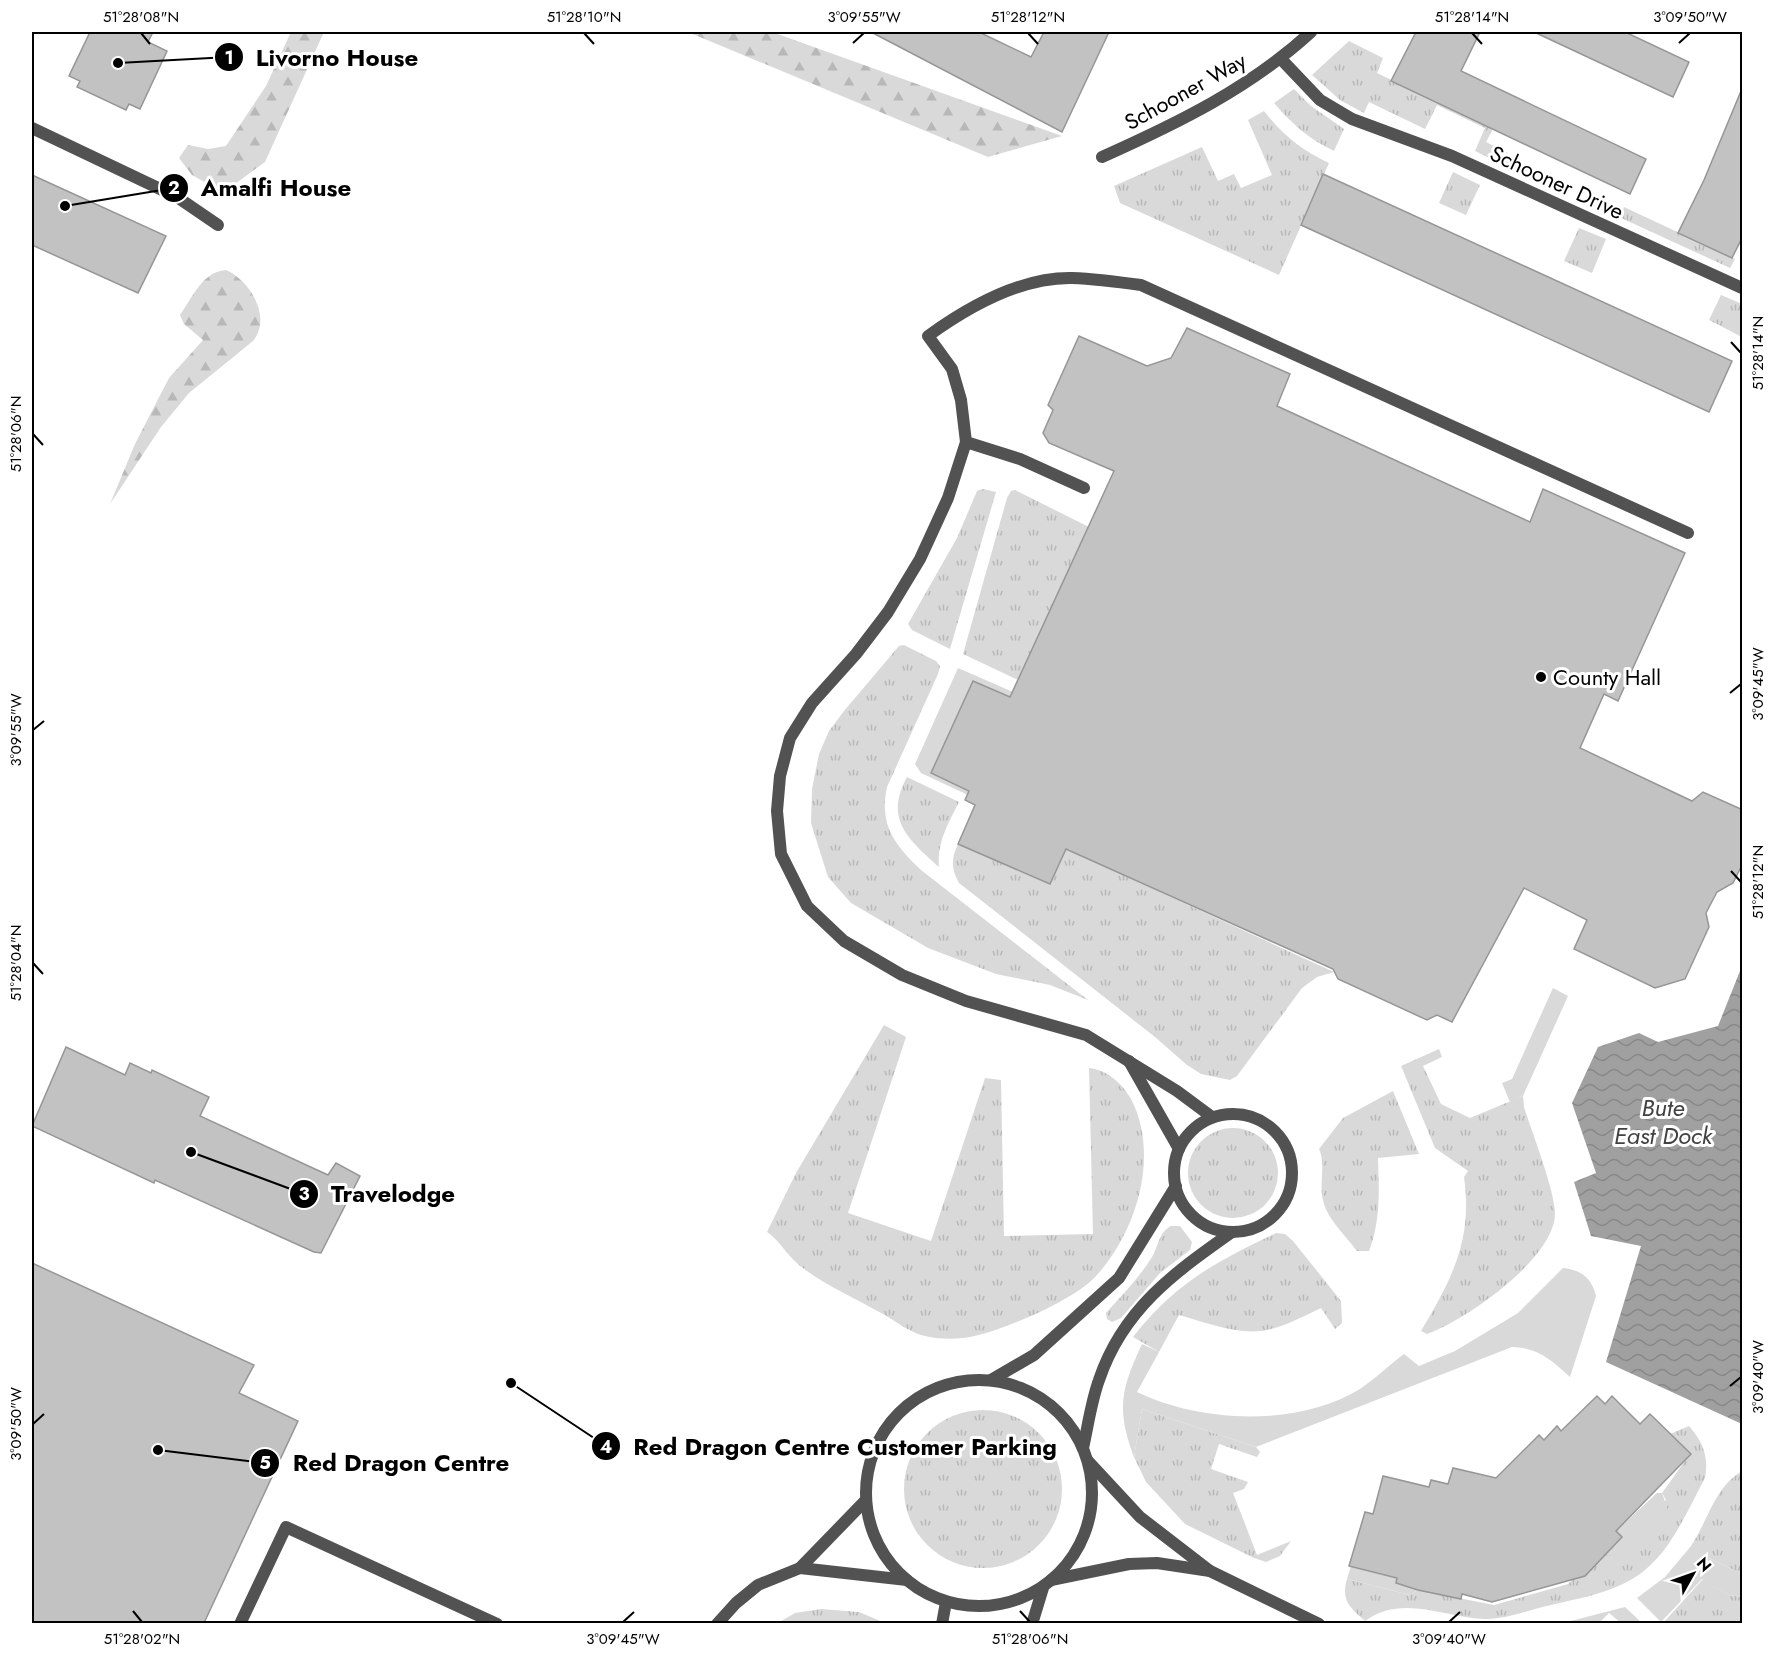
<svg xmlns="http://www.w3.org/2000/svg" width="1774" height="1655" font-family="Jost,sans-serif">
<style>
.grass{fill:url(#grass-tufts)}
.forest{fill:url(#forest-firs)}
.garden{fill:#d9d9d9}
.water{fill:url(#water-waves)}
.building{fill:#c2c2c2;stroke:#969696;stroke-width:1.5}
.lines{fill:none;stroke-linecap:round;stroke-linejoin:round}
.service{stroke:#525252;stroke-width:12}
.minor{stroke:#525252;stroke-width:12}
.ticks{fill:none;stroke:#000;stroke-width:2}
.poi-dot{fill:#000;stroke:#fff;stroke-width:2}
.labels{text-anchor:middle;stroke-width:6;stroke-linejoin:round;paint-order:stroke}
.street-label{font-size:22px;fill:#000;stroke:#fff}
.poi-label{font-size:22px;fill:#000;stroke:#fff;text-anchor:start}
.water-label{font-size:24px;font-style:italic;fill:#414141;stroke:#fff}
.leader{fill:none;stroke:#000;stroke-width:2}
.callout-dot{fill:#000;stroke:#fff;stroke-width:2}
.mark-label{font-size:18px;text-anchor:middle;font-weight:bold;fill:#fff}
.callout-label{font-size:24px;text-anchor:middle;font-weight:bold;fill:#000;stroke:#fff;stroke-width:6;stroke-linejoin:round;paint-order:stroke}
.neatline{fill:none;stroke:#000;stroke-width:2}
.ticks-label{font-size:15px;text-anchor:middle;fill:#000}
</style>
<defs>
<pattern id="grass-tufts" width="24" height="20" patternUnits="userSpaceOnUse" patternTransform="scale(1.5)"><rect width="24" height="20" fill="#d9d9d9"/><path d="M3 7l-1-3M5 7V3M7 7l1-3M15 17l-1-3M17 17v-4M19 17l1-3" fill="none" stroke="#b8b8b8"/></pattern>
<pattern id="forest-firs" width="22" height="20" patternUnits="userSpaceOnUse" patternTransform="scale(1.5)"><rect width="22" height="20" fill="#d9d9d9"/><path d="M5 1l3.5 6h-7zM16 11l3.5 6h-7z" fill="#b8b8b8"/></pattern>
<pattern id="water-waves" width="16" height="10" patternUnits="userSpaceOnUse" patternTransform="scale(1.5)"><rect width="16" height="10" fill="#a0a0a0"/><path d="M0 5q4-4 8 0t8 0" fill="none" stroke="#888"/></pattern>
</defs>
<rect width="100%" height="100%" fill="#fff"/>
<!-- grass -->
<g class="grass">
<polygon points="1349,41 1383,58 1377,73 1493,129 1486,142 1508,153 1505,160 1522,168 1520,173 1475,151 1485,128 1437,105 1425,129 1369,102 1364,113 1340,100 1312,75"/>
<path d="M1294,89L1311,106L1344,129L1334,151C1310,140 1291,123 1274,103Z"/>
<path d="M1264,111C1283,135 1301,150 1329,163L1279,275L1120,203L1114,186L1202,147L1218,181L1234,174L1241,188L1272,175L1248,120Z"/>
<polygon points="1453,172 1480,185 1466,215 1439,203"/>
<polygon points="1624,207 1735,259 1730,268 1619,217"/>
<polygon points="1579,228 1606,239 1592,273 1564,261"/>
<polygon points="1721,295 1742,304 1742,337 1709,320"/>
<polygon points="983,489 996,492 950,649 912,630 908,624 957,538 977,491"/>
<polygon points="1015,490 1089,527 1018,680 963,654 1007,498 1011,491"/>
<path d="M904,645L936,661L940,666L938,674L887,787C879,825 894,844 921,870L1088,1000L1050,985L996,974L928,948L851,903L828,877L811,823L812,789L819,754L829,731L844,711L899,646Z"/>
<path d="M907,777L959,802C948,824 937,842 939,867C908,839 884,819 907,777Z"/>
<path d="M958,844L1050,884L1066,849L1334,972L1317,977L1302,988L1237,1076L1230,1080L1201,1074L1187,1065L1155,1037L959,883C951,868 951,859 958,844Z"/>
<path d="M884,1025L906,1037L848,1213L931,1241L985,1078L1001,1080L1004,1236L1093,1234L1089,1068C1107,1070 1122,1083 1131,1099C1160,1155 1137,1231 1096,1276C1080,1294 1036,1315 1014,1323C982,1336 955,1344 921,1335C908,1331 894,1320 881,1313C855,1298 822,1284 799,1265C787,1255 780,1241 767,1232L796,1173Z"/>
<path d="M1439,1049L1442,1057L1423,1066L1441,1104L1470,1118L1523,1096L1524,1107C1532,1133 1555,1190 1555,1214C1554,1259 1466,1320 1427,1334L1421,1331C1452,1279 1473,1239 1464,1177L1468,1171L1435,1148L1401,1066Z"/>
<path d="M1393,1091L1419,1154L1378,1158C1379,1191 1381,1220 1369,1251H1357C1346,1236 1327,1219 1323,1200C1319,1183 1326,1164 1319,1149L1343,1118Z"/>
<circle cx="1233" cy="1173" r="45"/>
<path d="M1171,1226H1180L1192,1242L1190,1250L1160,1273L1121,1318L1112,1322L1107,1319L1106,1313C1122,1295 1139,1278 1152,1257C1158,1247 1159,1232 1171,1226Z"/>
<path d="M1276,1233L1285,1234L1293,1241L1341,1301L1342,1323L1335,1329L1321,1308C1302,1317 1282,1328 1261,1331C1235,1334 1204,1322 1179,1315L1159,1352L1133,1337C1174,1284 1217,1261 1276,1233Z"/>
<polygon points="1142,1409 1256,1447 1260,1452 1257,1457 1219,1444 1211,1469 1248,1482 1244,1489 1233,1493 1257,1555 1291,1541 1280,1556 1266,1562 1254,1558 1185,1524 1146,1482 1134,1457"/>
<circle cx="983" cy="1489" r="79"/>
<path d="M1689,1426C1703,1442 1709,1457 1705,1478C1688,1509 1673,1547 1645,1570C1619,1592 1580,1598 1547,1606C1528,1610 1504,1620 1484,1619C1443,1617 1402,1594 1365,1621C1349,1607 1341,1600 1347,1579L1410,1595L1418,1590L1494,1605L1568,1584L1598,1555L1601,1558L1666,1500L1662,1493L1690,1454L1670,1434Z"/>
<path d="M1742,1471V1574L1709,1558L1696,1545L1691,1546C1709,1519 1714,1488 1742,1471Z"/>
<polygon points="1703,1579 1729,1595 1742,1597 1742,1623 1662,1624"/>
<polygon points="821,1609 859,1612 885,1623 778,1623 795,1613"/>
</g>
<!-- forest -->
<g class="forest">
<polygon points="291,32 324,32 265,162 235,184 219,190 192,175 179,158 188,145 208,149 226,146 266,86"/>
<polygon points="688,32 772,32 1062,136 988,157"/>
<path d="M226,270C251,281 272,318 253,341L189,393L161,427L110,504L135,444L169,378L203,340L184,324L180,315C193,297 202,272 226,270Z"/>
</g>
<!-- garden -->
<g class="garden">
<polygon points="958,668 1013,692 1011,697 973,681 931,772 969,791 968,795 921,773 915,764"/>
<polygon points="1553,988 1568,996 1523,1096 1510,1102 1502,1083 1512,1079"/>
<path d="M1563,1268C1581,1270 1592,1278 1596,1296L1570,1377C1551,1360 1539,1348 1512,1347L1256,1447L1142,1409L1134,1457C1116,1409 1121,1389 1142,1344L1159,1352L1137,1392C1201,1423 1298,1427 1360,1389C1375,1379 1389,1365 1404,1354L1419,1366L1455,1351L1518,1313Z"/>
<path d="M1657,1493H1662L1670,1516C1654,1539 1635,1564 1605,1554L1622,1537L1616,1531Z"/>
<polygon points="1696,1544 1707,1551 1709,1558 1742,1574 1742,1597 1729,1595 1702,1579 1661,1622 1637,1598 1665,1577 1691,1546"/>
<polygon points="1351,1566 1397,1578 1396,1583 1418,1590 1410,1595 1347,1579"/>
<polygon points="1625,1607 1642,1623 1621,1623 1609,1613 1599,1623 1563,1623"/>
</g>
<!-- water -->
<polygon class="water" points="1742,966 1742,1424 1606,1362 1641,1246 1591,1236 1574,1182 1596,1173 1572,1103 1598,1047 1639,1033 1658,1042 1718,1026"/>
<!-- building -->
<g class="building">
<polygon points="90,32 153,32 148,42 167,51 140,109 129,104 126,110 77,87 80,81 69,76"/>
<polygon points="871,32 979,32 1031,57 1044,32 1109,32 1062,132"/>
<polygon points="1416,32 1480,32 1461,71 1646,159 1630,194 1391,81"/>
<polygon points="1534,32 1625,32 1689,62 1673,97"/>
<polygon points="1741,91 1743,236 1732,258 1678,233 1704,180"/>
<polygon points="1323,174 1732,361 1709,412 1301,225"/>
<polygon points="32,175 166,236 138,293 32,245"/>
<polygon points="1187,328 1290,374 1277,406 1530,522 1543,489 1685,553 1618,701 1604,694 1580,748 1692,801 1703,792 1743,810 1743,863 1733,883 1717,892 1706,913 1709,927 1685,979 1655,988 1574,949 1587,920 1524,888 1452,1022 1437,1015 1427,1020 1338,979 1333,969 1066,849 1050,884 958,844 975,805 965,800 969,791 931,773 973,681 1010,697 1114,471 1049,443 1043,433 1053,410 1048,405 1079,336 1147,366 1171,358"/>
<polygon points="66,1047 125,1075 130,1063 151,1073 152,1070 209,1097 200,1116 328,1175 336,1163 360,1176 321,1253 314,1252 155,1180 154,1183 32,1126"/>
<polygon points="32,1263 254,1365 239,1393 298,1421 204,1623 32,1623"/>
<polygon points="1597,1396 1605,1404 1612,1396 1640,1424 1650,1414 1691,1454 1616,1531 1622,1537 1585,1576 1492,1602 1462,1594 1461,1599 1418,1590 1396,1583 1397,1578 1349,1566 1365,1512 1373,1514 1383,1476 1429,1487 1431,1480 1448,1484 1453,1468 1496,1478 1539,1435 1544,1440 1557,1426 1561,1431"/>
</g>
<g class="lines">
<!-- service -->
<g class="service">
<polyline points="966,442 1020,459 1084,488"/>
<polyline points="1129,1061 1179,1149"/>
<circle cx="1233" cy="1173" r="59"/>
<path d="M1212,1117L1177,1091L1086,1035L966,1001L902,975L844,941L807,906L781,854L777,811L780,776L790,738L812,703L856,654L888,612L920,559L948,498L966,442L961,400L952,369L928,336C968,307 1021,277 1072,278C1095,279 1119,282 1141,285L1688,533"/>
<polyline points="991,1380 1034,1355 1119,1278 1176,1186"/>
<path d="M1083,1448C1088,1426 1091,1402 1099,1380C1123,1309 1174,1273 1232,1232"/>
<polyline points="240,1624 286,1527 497,1624"/>
</g>
<!-- minor -->
<g class="minor">
<polyline points="1281,59 1320,100 1352,119 1452,156 1742,288"/>
<polyline points="32,128 177,197 218,225"/>
<path d="M1102,157C1178,123 1250,88 1311,32"/>
<circle cx="979" cy="1493" r="113"/>
<polyline points="1088,1461 1140,1517 1210,1571 1319,1624"/>
<polyline points="800,1568 866,1500"/>
<polyline points="1051,1580 1129,1564 1157,1563 1210,1571"/>
<polyline points="717,1624 736,1603 758,1585 800,1568 907,1580"/>
<polyline points="942,1624 946,1602"/>
<polyline points="1032,1624 1043,1588"/>
</g>
</g>
<!-- ticks -->
<path class="ticks" d="M141,33L150,44M584,33L594,44M1028,33L1038,44M1472,33L1482,44M853,43L864,33M1679,43L1690,33M1731,342L1741,353M33,434L43,445M1730,693L1741,684M33,730L44,721M1731,871L1741,882M33,963L43,974M1730,1386L1741,1377M33,1424L44,1414M133,1611L142,1622M1020,1611L1030,1622M623,1622L634,1612M1449,1622L1460,1612"/>
<!-- markers -->
<circle class="poi-dot" cx="1541" cy="677" r="6"/>
<g class="labels">
<!-- street labels -->
<g class="street-label">
<text transform="translate(1185 91) rotate(-29)" y="8">Schooner Way</text>
<text transform="translate(1557 182) rotate(25)" y="8">Schooner Drive</text>
</g>
<!-- poi labels -->
<g class="poi-label">
<text x="1553" y="685">County Hall</text>
</g>
<!-- water labels -->
<g class="water-label">
<text x="1663" y="1116">Bute<tspan x="1663" dy="28">East Dock</tspan></text>
</g>
</g>
<!-- callouts -->
<path class="leader" d="M118 63L229 57M65 206L174 188M191 1152L304 1194M511 1383L606 1446M158 1450L265 1463"/>
<g class="callout-dot">
<circle cx="118" cy="63" r="6"/>
<circle cx="65" cy="206" r="6"/>
<circle cx="191" cy="1152" r="6"/>
<circle cx="511" cy="1383" r="6"/>
<circle cx="158" cy="1450" r="6"/>
<circle cx="229" cy="57" r="15"/>
<circle cx="174" cy="188" r="15"/>
<circle cx="304" cy="1194" r="15"/>
<circle cx="606" cy="1446" r="15"/>
<circle cx="265" cy="1463" r="15"/>
</g>
<g class="mark-label">
<text x="229" y="64">1</text>
<text x="174" y="194">2</text>
<text x="304" y="1200">3</text>
<text x="606" y="1453">4</text>
<text x="265" y="1469">5</text>
</g>
<g class="callout-label">
<text x="337" y="66">Livorno House</text>
<text x="276" y="196">Amalfi House</text>
<text x="393" y="1202">Travelodge</text>
<text x="845" y="1455">Red Dragon Centre Customer Parking</text>
<text x="401" y="1471">Red Dragon Centre</text>
</g>
<!-- border -->
<rect width="1774" height="1655" fill="none" stroke="#ffffff" stroke-width="66"/>
<!-- north arrow -->
<g transform="translate(1693 1574) rotate(50)" stroke="#ffffff" stroke-width="4.5" paint-order="stroke">
<path d="M0-4.5L10 22L0 15L-10 22Z" fill="#000000"/>
<text y="-9" font-size="16" font-weight="bold" text-anchor="middle" fill="#000000">N</text>
</g>
<rect x="33" y="33" width="1708" height="1589" class="neatline"/>
<g class="ticks-label">
<text x="141" y="22">51°28'08"N</text>
<text x="584" y="22">51°28'10"N</text>
<text x="864" y="22">3°09'55"W</text>
<text x="1028" y="22">51°28'12"N</text>
<text x="1472" y="22">51°28'14"N</text>
<text x="1690" y="22">3°09'50"W</text>
<text transform="translate(1758 353) rotate(-90)" y="5">51°28'14"N</text>
<text transform="translate(16 434) rotate(-90)" y="5">51°28'06"N</text>
<text transform="translate(1758 684) rotate(-90)" y="5">3°09'45"W</text>
<text transform="translate(16 730) rotate(-90)" y="5">3°09'55"W</text>
<text transform="translate(1758 882) rotate(-90)" y="5">51°28'12"N</text>
<text transform="translate(16 963) rotate(-90)" y="5">51°28'04"N</text>
<text transform="translate(1758 1377) rotate(-90)" y="5">3°09'40"W</text>
<text transform="translate(16 1424) rotate(-90)" y="5">3°09'50"W</text>
<text x="142" y="1644">51°28'02"N</text>
<text x="623" y="1644">3°09'45"W</text>
<text x="1030" y="1644">51°28'06"N</text>
<text x="1449" y="1644">3°09'40"W</text>
</g>
</svg>
